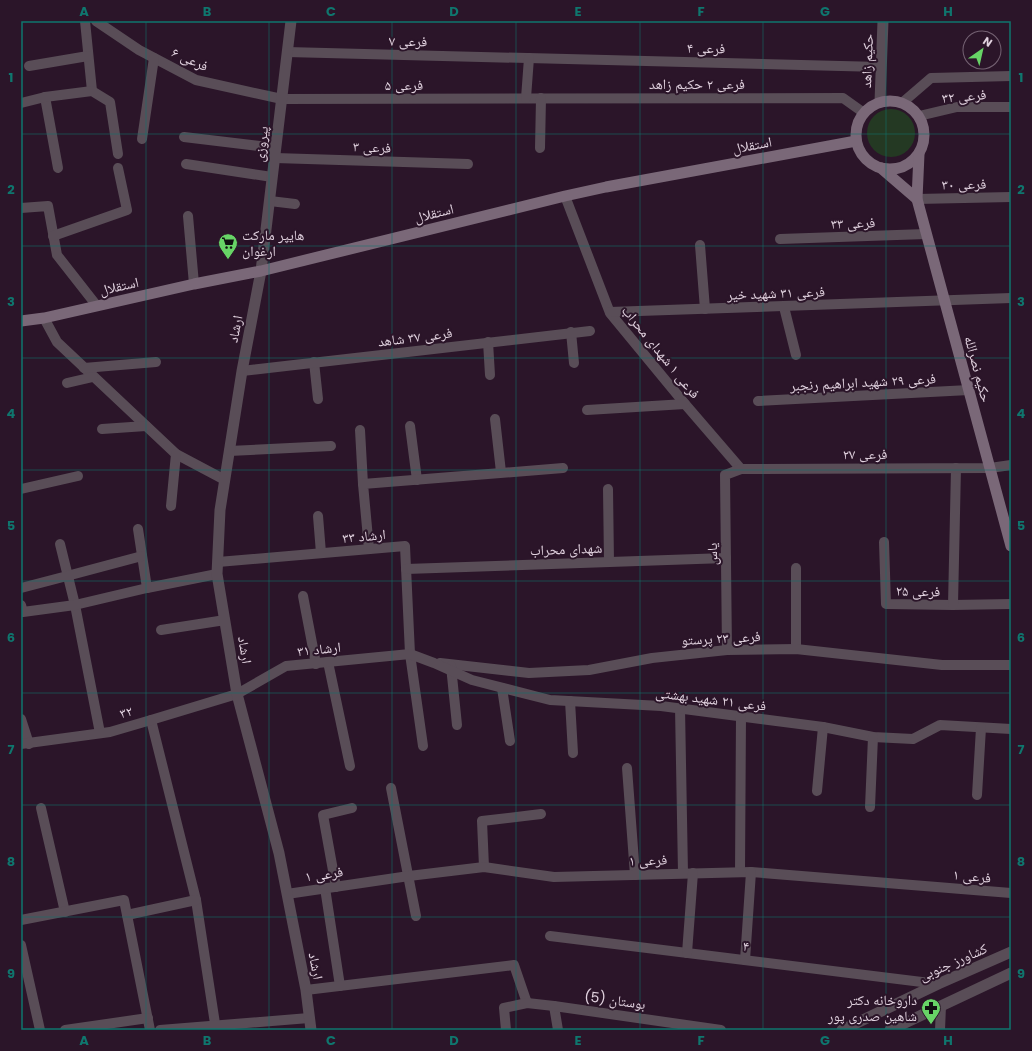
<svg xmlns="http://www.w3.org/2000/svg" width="1032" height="1051" font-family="Poppins,'Noto Naskh Arabic',sans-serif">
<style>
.green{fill:#243923}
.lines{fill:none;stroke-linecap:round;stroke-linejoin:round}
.minor{stroke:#594d57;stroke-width:10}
.tertiary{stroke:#594d57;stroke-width:11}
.secondary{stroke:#7a6878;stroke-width:11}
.grid{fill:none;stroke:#0f766e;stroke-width:1;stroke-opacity:0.55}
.labels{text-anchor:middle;stroke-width:4;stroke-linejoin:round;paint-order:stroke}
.street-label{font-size:14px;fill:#e1d2df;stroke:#2b1529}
.poi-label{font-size:14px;fill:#e1d2df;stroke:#2b1529;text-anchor:start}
.neatline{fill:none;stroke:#0f766e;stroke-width:1.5}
.grid-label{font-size:13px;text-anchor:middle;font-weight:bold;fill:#0f766e}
</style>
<rect width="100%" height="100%" fill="#2b1529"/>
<!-- green -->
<circle class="green" cx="891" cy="133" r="24"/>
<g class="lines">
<!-- minor -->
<g class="minor">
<polyline points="85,21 92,91"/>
<polyline points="96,21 139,50 196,80 282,99 843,98 864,113"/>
<polyline points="287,52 881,67"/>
<polyline points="29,66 88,56"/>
<polyline points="45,97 58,168"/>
<polyline points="526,98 529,58"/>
<polyline points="21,103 45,97 92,91 110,102 118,154"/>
<polyline points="902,103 931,78 1011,76"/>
<polyline points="919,116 957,107 1011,107"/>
<polyline points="184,137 276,148"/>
<polyline points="142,139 154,58"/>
<polyline points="540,148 541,98"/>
<polyline points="275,158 468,164"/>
<polyline points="186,164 272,177"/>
<polyline points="565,196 610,313 685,404 741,469"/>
<polyline points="917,199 1011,197"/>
<polyline points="270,201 295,204"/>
<polyline points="21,208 48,206 57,255 97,306"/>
<polyline points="188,216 194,284"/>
<polyline points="53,236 127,210 118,168"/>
<polyline points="780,239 926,234"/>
<polyline points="700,245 705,309"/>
<polyline points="784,307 796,355"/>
<polyline points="610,312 1011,298"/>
<polyline points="44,318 57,342 176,454 225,480"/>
<polyline points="571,332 574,363"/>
<polyline points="488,342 490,375"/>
<polyline points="314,362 318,399"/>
<polyline points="84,368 156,362"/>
<polyline points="242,371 590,331"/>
<polyline points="67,383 93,377"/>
<polyline points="758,401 969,390"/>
<polyline points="587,410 685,404"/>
<polyline points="495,419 501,472"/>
<polyline points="410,426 417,480"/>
<polyline points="102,429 146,426"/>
<polyline points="360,430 363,484"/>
<polyline points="229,451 331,446"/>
<polyline points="21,489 78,476"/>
<polyline points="608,489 609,562"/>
<polyline points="171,506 176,454"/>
<polyline points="318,516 321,553"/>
<polyline points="138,529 147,588"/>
<polyline points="884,542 886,604 953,605 1011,604"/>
<polyline points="60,544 75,605 100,733"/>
<polyline points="369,549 363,484 563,468"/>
<polyline points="218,562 405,546 410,654 423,746"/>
<polyline points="796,568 796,649"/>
<polyline points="406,569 726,558"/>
<polyline points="21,588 67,576 142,556"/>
<polyline points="303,596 316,664"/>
<polyline points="21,605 23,612 75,605 147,588 217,574"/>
<polyline points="953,605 956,468"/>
<polyline points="161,630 225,620"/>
<polyline points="727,650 725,475 741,469 990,468 1011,465"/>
<polyline points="328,662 350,766"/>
<polyline points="440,663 529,673 589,670 652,658 727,650 796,649 942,665 1011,665"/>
<polyline points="451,666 457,725"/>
<polyline points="502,688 510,741"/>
<polyline points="570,701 573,753"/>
<polyline points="680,708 683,873"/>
<polyline points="21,719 29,744"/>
<polyline points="151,720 196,900 216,1030"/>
<polyline points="21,744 110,732 151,720 237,694 286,666 410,654 434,663 472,680 550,700 661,706 823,727 873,737 913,739 940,725 1011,729"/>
<polyline points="627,768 635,875"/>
<polyline points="391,788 416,916"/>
<polyline points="817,791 823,727"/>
<polyline points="977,795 981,728"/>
<polyline points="870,807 873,737"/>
<polyline points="41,808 65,912"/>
<polyline points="484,867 482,821 541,814"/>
<polyline points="740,872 741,716"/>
<polyline points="336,887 323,815 352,808"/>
<polyline points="325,888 340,986"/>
<polyline points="287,894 409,876 484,867 554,877 751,872 1011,893"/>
<polyline points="127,915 196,900"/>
<polyline points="21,920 124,900 150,1030"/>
<polyline points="550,936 938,984"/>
<polyline points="21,945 40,1030"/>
<polyline points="687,953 693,873"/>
<polyline points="745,960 751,872"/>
<polyline points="306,990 514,965 527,1003"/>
<polyline points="554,1006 558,1030"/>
<polyline points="65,1030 148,1018"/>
<polyline points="160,1030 309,1018"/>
<polyline points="506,1030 504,1008 527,1003 554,1006 721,1030"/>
<polyline points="940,1030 941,1006"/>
</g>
<!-- tertiary -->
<g class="tertiary">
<polyline points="291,21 261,271 242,371 220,510 217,574 237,694 279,853 306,990 311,1030"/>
<polyline points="880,102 883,21"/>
<polyline points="842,1030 938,984 1011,952"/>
<polyline points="890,1030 1011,973"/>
</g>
<!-- secondary -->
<g class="secondary">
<circle cx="890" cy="135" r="34"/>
<polyline points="919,154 917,199 1011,546"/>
<polyline points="881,168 917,199"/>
<polyline points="21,321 44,318 194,284 261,271 565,196 606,187 856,141"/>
</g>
</g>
<!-- grid -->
<path class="grid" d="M146,21V1030M269,21V1030M392,21V1030M516,21V1030M640,21V1030M763,21V1030M886,21V1030M21,134H1011M21,246H1011M21,358H1011M21,470H1011M21,581H1011M21,693H1011M21,805H1011M21,917H1011"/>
<!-- icons -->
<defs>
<symbol id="supermarket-pin" viewBox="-11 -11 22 30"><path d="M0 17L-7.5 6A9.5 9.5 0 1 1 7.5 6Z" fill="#67d466" stroke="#2b1529"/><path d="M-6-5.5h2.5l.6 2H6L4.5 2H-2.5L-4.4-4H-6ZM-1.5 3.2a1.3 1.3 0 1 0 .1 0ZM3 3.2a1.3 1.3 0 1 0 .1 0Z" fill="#111"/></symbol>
<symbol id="pharmacy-pin" viewBox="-11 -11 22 30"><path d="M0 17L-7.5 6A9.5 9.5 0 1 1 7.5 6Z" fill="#67d466" stroke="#2b1529"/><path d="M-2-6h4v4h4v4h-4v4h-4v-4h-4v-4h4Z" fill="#111"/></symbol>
</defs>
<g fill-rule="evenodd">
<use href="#supermarket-pin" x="217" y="232" width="22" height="30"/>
<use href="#pharmacy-pin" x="920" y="997" width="22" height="30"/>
</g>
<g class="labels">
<!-- street labels -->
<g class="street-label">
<text transform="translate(408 41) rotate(1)" y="5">فرعی ۷</text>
<text transform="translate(706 48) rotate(1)" y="5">فرعی ۴</text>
<text transform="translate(190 59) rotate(24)" y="5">فرعی ۶</text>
<text transform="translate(867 61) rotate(-88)" y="5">حکیم زاهد</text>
<text x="697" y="89">فرعی ۲ حکیم زاهد</text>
<text x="404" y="90">فرعی ۵</text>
<text transform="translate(964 96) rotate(-5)" y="5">فرعی ۳۲</text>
<text transform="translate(261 144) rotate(-83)" y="5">پیروزی</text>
<text transform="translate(752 145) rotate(-11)" y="5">استقلال</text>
<text transform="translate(372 147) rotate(2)" y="5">فرعی ۳</text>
<text transform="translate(964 184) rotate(-1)" y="5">فرعی ۳۰</text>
<text transform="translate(434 213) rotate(-14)" y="5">استقلال</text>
<text transform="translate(853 223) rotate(-2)" y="5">فرعی ۳۳</text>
<text transform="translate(119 286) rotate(-13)" y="5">استقلال</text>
<text transform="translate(776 293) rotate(-2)" y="5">فرعی ۳۱ شهید خیر</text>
<text transform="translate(235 329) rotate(-79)" y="5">ارشاد</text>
<text transform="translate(415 337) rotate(-7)" y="5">فرعی ۳۷ شاهد</text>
<text transform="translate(661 352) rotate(51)" y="5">فرعی ۱ شهدای محراب</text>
<text transform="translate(978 369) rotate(75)" y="5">حکیم نصرالله</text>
<text transform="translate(863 382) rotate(-3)" y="5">فرعی ۲۹ شهید ابراهیم رنجبر</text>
<text x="865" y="459">فرعی ۲۷</text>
<text transform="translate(364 536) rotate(-5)" y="5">ارشاد ۳۳</text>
<text transform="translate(566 549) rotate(-2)" y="5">شهدای محراب</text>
<text transform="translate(712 554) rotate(-91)" y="5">یاس</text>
<text transform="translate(918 591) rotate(1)" y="5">فرعی ۲۵</text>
<text transform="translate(721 638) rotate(-3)" y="5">فرعی ۲۳ پرستو</text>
<text transform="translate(319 649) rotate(-6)" y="5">ارشاد ۳۱</text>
<text transform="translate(245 650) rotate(81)" y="5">ارشاد</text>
<text transform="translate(711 699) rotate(7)" y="5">فرعی ۲۱ شهید بهشتی</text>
<text transform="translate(126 712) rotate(-16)" y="5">۳۲</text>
<text transform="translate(648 860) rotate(-2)" y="5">فرعی ۱</text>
<text transform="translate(324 874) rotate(-8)" y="5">فرعی ۱</text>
<text transform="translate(972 876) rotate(5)" y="5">فرعی ۱</text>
<text transform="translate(746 946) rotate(7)" y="5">۴</text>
<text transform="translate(953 962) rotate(-24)" y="5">کشاورز جنوبی</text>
<text transform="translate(316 966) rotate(79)" y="5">ارشاد</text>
<text transform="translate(615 1000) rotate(8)" y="5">بوستان (5)</text>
</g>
<!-- poi labels -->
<g class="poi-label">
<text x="242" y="240">هایپر مارکت<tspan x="242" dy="16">ارغوان</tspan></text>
<text x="917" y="1005" text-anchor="end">داروخانه دکتر<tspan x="917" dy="16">شاهین صدری پور</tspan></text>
</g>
</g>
<!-- border -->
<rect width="1032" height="1051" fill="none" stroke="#2b1529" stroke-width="44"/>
<!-- north arrow -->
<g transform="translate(982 50) rotate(34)"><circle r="19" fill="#2b1529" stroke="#746172"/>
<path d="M0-3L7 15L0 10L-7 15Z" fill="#67d466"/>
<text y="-6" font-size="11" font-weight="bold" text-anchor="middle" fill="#e1d2df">N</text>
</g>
<rect x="22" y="22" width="988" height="1007" class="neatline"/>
<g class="grid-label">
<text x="84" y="16">A</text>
<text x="207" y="16">B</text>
<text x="331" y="16">C</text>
<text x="454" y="16">D</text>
<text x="578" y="16">E</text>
<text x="701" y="16">F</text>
<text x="825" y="16">G</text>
<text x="948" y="16">H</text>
<text x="11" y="82">1</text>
<text x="1021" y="82">1</text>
<text x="11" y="194">2</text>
<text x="1021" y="194">2</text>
<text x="11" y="306">3</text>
<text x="1021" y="306">3</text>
<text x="11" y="418">4</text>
<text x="1021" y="418">4</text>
<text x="11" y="530">5</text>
<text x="1021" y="530">5</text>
<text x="11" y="642">6</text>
<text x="1021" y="642">6</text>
<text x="11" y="754">7</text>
<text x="1021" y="754">7</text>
<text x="11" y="866">8</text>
<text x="1021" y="866">8</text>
<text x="11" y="978">9</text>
<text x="1021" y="978">9</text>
<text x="84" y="1045">A</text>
<text x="207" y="1045">B</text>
<text x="331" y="1045">C</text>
<text x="454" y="1045">D</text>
<text x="578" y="1045">E</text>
<text x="701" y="1045">F</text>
<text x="825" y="1045">G</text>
<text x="948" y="1045">H</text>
</g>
</svg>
